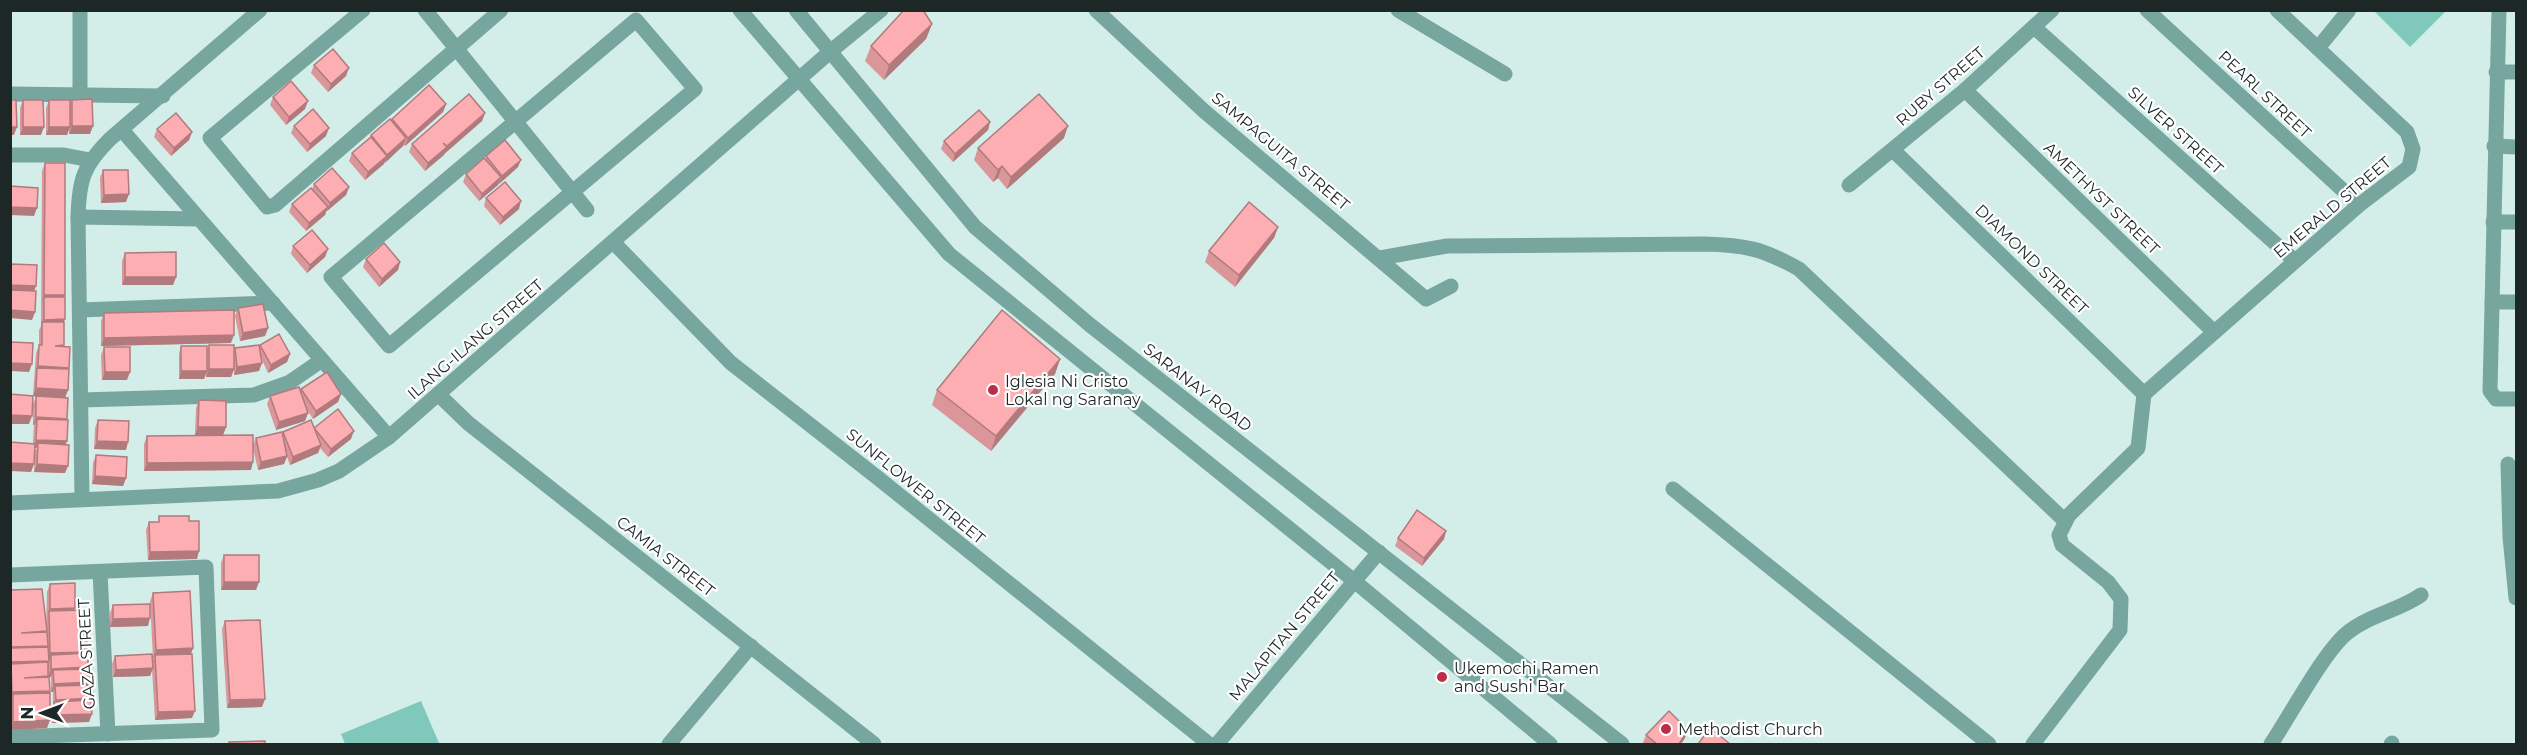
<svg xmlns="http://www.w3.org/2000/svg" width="2527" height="755" font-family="Montserrat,sans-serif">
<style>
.green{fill:#80c8bc}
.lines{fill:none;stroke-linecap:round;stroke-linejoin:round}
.minor{stroke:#77a69e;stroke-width:15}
.wall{fill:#da9699}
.shaded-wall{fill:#b17a7d}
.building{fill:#fdaeb2;stroke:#b17a7d;stroke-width:1.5}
.poi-dot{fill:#bd2d47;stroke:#fff;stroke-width:2}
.labels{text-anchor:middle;stroke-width:4.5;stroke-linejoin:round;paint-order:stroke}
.street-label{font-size:16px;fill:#1d2725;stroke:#fff}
.poi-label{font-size:16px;fill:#1d2725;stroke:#fff;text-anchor:start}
</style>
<rect width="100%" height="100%" fill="#d3eee9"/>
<!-- green -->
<g class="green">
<polygon points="2374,11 2446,11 2410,47"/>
<polygon points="421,701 439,743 345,744 341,734"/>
</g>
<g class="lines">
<!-- minor -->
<g class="minor">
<polyline points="363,10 210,138 267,207 275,205 501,10"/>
<polyline points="425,10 587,210"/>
<polyline points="740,10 949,254 1353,580 1550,744"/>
<polyline points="796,10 975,227 1090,325 1622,744"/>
<polyline points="1096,10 1204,111 1426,299 1451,286"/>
<polyline points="1398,10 1505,74"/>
<polyline points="2147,10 2359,205"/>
<polyline points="2499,10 2490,391 2496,399 2516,399"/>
<polygon points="636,20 695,89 389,346 331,277"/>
<polyline points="2034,27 2295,261"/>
<polyline points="2318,48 2349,10"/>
<polyline points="2496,72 2516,72"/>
<polyline points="1965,90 2214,332"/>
<polyline points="10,94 163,96"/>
<polyline points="80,95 80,10"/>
<polyline points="122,130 389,437"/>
<polyline points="2494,146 2516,147"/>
<polyline points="1894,151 2144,394"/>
<polyline points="10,155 64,155 90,160"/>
<polyline points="1849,185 1965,90 2052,10"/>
<polyline points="78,217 199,219"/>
<polyline points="2493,222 2516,222"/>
<polyline points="614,243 731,363 878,478 1209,744"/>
<path d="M1380,258L1447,246L1705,244C1746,245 1763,249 1799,269L2064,520"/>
<polyline points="2492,302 2516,302"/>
<polyline points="80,310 273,303"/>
<polyline points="438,394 468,423 874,744"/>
<polyline points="2144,394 2359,205 2409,167 2413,149 2407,132 2277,10"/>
<polyline points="81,400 254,395 290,382 322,360"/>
<polyline points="2508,464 2510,537 2516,598"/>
<polyline points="1673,489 1989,744"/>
<path d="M82,498L78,217C79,180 83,166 110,139L260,10"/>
<polyline points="10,503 278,491 318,480 339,471 389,437 831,51 881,10"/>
<polyline points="100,572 108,734"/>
<polyline points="10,575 206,567 212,730 10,737"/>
<polyline points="669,744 751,646"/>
<polyline points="1217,744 1379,552"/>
<polyline points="2033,744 2120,630 2121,599 2108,582 2062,545 2059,535 2069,515 2138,448 2144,394"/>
<path d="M2271,744C2290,716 2323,653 2347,633C2369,615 2398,611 2421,595"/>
<polyline points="2391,744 2392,743"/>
</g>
</g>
<!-- wall -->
<g class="wall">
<polygon points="932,24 926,39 884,80 865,61 871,46"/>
<polygon points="314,65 346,76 328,92 311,73"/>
<polygon points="273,97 305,109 286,125 270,105"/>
<polygon points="23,100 41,135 20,135 20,108"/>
<polygon points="49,100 70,104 72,100 90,134 69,134 69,129 67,135 46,135 46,108"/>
<polygon points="446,104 443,112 405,146 404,145 365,180 349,161 352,153 370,137 371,135 391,121 392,119"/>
<polygon points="485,113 482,121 425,171 409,152 412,144"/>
<polygon points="990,122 988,130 953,162 941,149 944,141"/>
<polygon points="294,126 326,136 307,152 291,133"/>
<polygon points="157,129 192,132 189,140 171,156 154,137"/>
<polygon points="1064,138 1007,189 998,178 993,182 974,160 978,148"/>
<polygon points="486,156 518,167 499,184 499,183 498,185 479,201 463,182 466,174 485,159"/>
<polygon points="45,163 64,297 63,346 69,368 68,390 65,397 67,419 65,473 34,472 35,451 37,448 35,448 31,472 34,425 33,425 33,404 36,397 33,396 36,353 39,345 39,330 41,326 42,171"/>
<polygon points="103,170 126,202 101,203 100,178"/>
<polygon points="314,184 349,187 346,195 327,211 326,211 325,215 306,231 289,212 292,204 312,189"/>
<polygon points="486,198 519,209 500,225 484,206"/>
<polygon points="1278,227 1274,238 1235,287 1205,262 1209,251"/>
<polygon points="293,246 328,249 325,257 307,273 291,254"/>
<polygon points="125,253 176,277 173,285 122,285 122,261"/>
<polygon points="366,259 400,262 398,270 379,287 363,267"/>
<polygon points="238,308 268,328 265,336 240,341 235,316"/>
<polygon points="104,313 231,343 101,346 101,321"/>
<polygon points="209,345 234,350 235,348 260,347 260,345 290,354 287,362 268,373 262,360 259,371 234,375 234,370 231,377 206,377 206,373 204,379 179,379 179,354 181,346 207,351"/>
<polygon points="104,347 127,380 102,380 101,355"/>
<polygon points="1060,359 1055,374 991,451 932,405 937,390"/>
<polygon points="301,389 341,394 338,402 313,419 306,408 308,413 305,421 276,430 267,404 270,396 301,391"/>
<polygon points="199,400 226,427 223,435 195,435 196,408"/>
<polygon points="98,420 126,450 94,449 95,428"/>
<polygon points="314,428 351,439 328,457 320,448 318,453 290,465 287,457 284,464 258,470 253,448 251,470 144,471 144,444 147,436 253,445 256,438 282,434 283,432"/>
<polygon points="96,455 126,478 123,486 92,484 93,463"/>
<polygon points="159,516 197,559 148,560 146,530 149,522 158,522"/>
<polygon points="1446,531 1444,539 1422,566 1395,546 1398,538"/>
<polygon points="224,555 256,590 221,590 221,563"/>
<polygon points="50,584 74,610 87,652 88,669 91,682 90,685 91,702 89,722 52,723 51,710 53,706 53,692 51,692 51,677 48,677 48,676 48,677 50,691 47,728 10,730 10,590 46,629 47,592"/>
<polygon points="153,593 193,648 191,654 192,718 155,720 152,669 150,676 113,677 112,664 115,656 152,662 154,657 153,658 150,601"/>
<polygon points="113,605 148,626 110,627 110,613"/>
<polygon points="225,621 262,707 227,708 222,629"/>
<polygon points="1646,735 1685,738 1681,744 1644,744 1643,743"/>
</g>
<!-- shaded-wall -->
<g class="shaded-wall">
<polygon points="932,24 926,39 884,80 889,65"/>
<polygon points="349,68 346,76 328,92 331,84"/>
<polygon points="308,101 305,109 286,125 289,117"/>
<polygon points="446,104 443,112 405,146 408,138"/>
<polygon points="485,113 482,121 444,154 447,146"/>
<polygon points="990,122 988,130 953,162 955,154"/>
<polygon points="72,126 93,126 90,134 69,134"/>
<polygon points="1068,126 1064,138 1007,189 1011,177"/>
<polygon points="10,127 17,127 14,135 10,135"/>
<polygon points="23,127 44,127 41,135 20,135"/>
<polygon points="49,127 70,127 67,135 46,135"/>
<polygon points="329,128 326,136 307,152 310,144"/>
<polygon points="192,132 189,140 171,156 174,148"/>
<polygon points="406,138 403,146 385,163 387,155"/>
<polygon points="447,147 444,155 425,171 428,163"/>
<polygon points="387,156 384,164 365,180 368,172"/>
<polygon points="521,160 518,167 499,184 502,176"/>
<polygon points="1002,166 998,178 993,182 998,170"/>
<polygon points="501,177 498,185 479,201 482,194"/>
<polygon points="349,187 346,195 327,211 330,203"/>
<polygon points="129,194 126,202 101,203 104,195"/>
<polygon points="521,201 519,209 500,225 503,217"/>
<polygon points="10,207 37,208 34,216 10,215"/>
<polygon points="328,207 325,215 306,231 309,223"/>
<polygon points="1278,227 1274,238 1235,287 1239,275"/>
<polygon points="328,249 325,257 307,273 310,265"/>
<polygon points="400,262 398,270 379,287 382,279"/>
<polygon points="125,277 176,277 173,285 122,285"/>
<polygon points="10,285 36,286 33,294 10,293"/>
<polygon points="44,295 65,295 62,303 44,297 41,303"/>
<polygon points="10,310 35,312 32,320 10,318"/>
<polygon points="65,319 62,327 42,324 44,320"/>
<polygon points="268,328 265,336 240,341 243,333"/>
<polygon points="234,335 231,343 101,346 104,338"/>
<polygon points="290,354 287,362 268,373 271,365"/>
<polygon points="1060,359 1055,374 991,451 996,436"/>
<polygon points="10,363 32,364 29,372 10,371"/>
<polygon points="262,363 259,371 234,375 237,367"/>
<polygon points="38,366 69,368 66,376 37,368 35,374"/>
<polygon points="209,369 234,369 231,377 206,377"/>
<polygon points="181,371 207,371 204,379 179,379"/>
<polygon points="105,372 130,372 127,380 102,380"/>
<polygon points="36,388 68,390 65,398 33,396"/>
<polygon points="341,394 338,402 313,419 316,411"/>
<polygon points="308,413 305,421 276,430 279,422"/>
<polygon points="10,415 32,416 29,424 10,424"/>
<polygon points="36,417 67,419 64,427 37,419 34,425 33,425"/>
<polygon points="198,427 226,427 223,435 195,435"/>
<polygon points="354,431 351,439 328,457 331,449"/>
<polygon points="36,440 67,441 64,449 38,443 36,448 33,448"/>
<polygon points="97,441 128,442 126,450 94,449"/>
<polygon points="321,445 318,453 290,465 293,457"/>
<polygon points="287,456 284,464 258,470 261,462"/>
<polygon points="253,462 251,470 144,471 147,463"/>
<polygon points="10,463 34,464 31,472 10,471"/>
<polygon points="37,464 68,466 65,473 34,472"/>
<polygon points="95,476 126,478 123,486 92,484"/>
<polygon points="1446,531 1444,539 1422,566 1424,558"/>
<polygon points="199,551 197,559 148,560 150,552"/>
<polygon points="224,582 259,582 256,590 221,590"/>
<polygon points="75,608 72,616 49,611 47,616 50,609"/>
<polygon points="150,618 148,626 110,627 113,619"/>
<polygon points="48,646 45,654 11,655 11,647"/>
<polygon points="193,648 190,656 155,655 154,657 153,658 156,650"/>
<polygon points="87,652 84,660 51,655 46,669 11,664 10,665 11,662 47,661 50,653"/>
<polygon points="88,667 86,675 53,670 51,677 48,677 51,669"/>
<polygon points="153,668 150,676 113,677 116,670"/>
<polygon points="91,682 88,690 55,686 53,692 51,692 54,684"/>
<polygon points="50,691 47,699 13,694 10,700 12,692"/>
<polygon points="93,698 90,706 54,704 56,700"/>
<polygon points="265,699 262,707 227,708 230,700"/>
<polygon points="195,711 192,718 155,720 158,712"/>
<polygon points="92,714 89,722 52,723 55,715"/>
<polygon points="50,720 47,728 10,730 13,722"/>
<polygon points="1688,730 1685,738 1681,744 1679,744"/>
</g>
<!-- building -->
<g class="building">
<polygon points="904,10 923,10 932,24 889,65 871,46"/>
<polygon points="333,49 349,68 331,84 314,65"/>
<polygon points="291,81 308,101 289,117 273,97"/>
<polygon points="429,85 446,104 408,138 392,119"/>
<polygon points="469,94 485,113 447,146 443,143 447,147 428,163 412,144"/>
<polygon points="1039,94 1068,126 1011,177 1002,166 998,170 978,148"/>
<polygon points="92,99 93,126 72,126 72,100"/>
<polygon points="10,100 16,100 17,127 10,127"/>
<polygon points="23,100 43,100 44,127 23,127"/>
<rect x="49" y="100" width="21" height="27"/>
<polygon points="313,109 329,128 310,144 294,126"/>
<polygon points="979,110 990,122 955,154 944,141"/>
<polygon points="176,113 192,132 174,148 157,129"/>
<polygon points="390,119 406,138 387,155 371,135"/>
<polygon points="371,137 387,156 368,172 352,153"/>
<polygon points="505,140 521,160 502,176 486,156"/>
<polygon points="484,158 501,177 482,194 466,174"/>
<polygon points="45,163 65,163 65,295 44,295"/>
<polygon points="332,168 349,187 330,203 314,184"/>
<polygon points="103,170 128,170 129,194 104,195"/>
<polygon points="505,182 521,201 503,217 486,198"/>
<polygon points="10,186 38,188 37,208 10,207"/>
<polygon points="311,188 328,207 309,223 292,204"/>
<polygon points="1249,202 1278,227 1239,275 1209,251"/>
<polygon points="312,230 328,249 310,265 293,246"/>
<polygon points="384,243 400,262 382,279 366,259"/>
<polygon points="176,252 176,277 125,277 125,253"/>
<polygon points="10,264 37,265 36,286 10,285"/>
<polygon points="10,290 36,291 35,312 10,310"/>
<polygon points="44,297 65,297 65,319 44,320"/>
<polygon points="263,304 268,328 243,333 238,308"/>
<polygon points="234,310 234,335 104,338 104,313"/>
<polygon points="1002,310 1060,359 996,436 937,390"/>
<polygon points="42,322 64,322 64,345 55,346 70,347 69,368 38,366 39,345 42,345"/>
<polygon points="279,334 290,354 271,365 260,345"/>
<polygon points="10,342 33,343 32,364 10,363"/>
<rect x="209" y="345" width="25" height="24"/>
<polygon points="259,345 262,363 237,367 235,348"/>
<rect x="181" y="346" width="26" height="25"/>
<polygon points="104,347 130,347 130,372 105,372"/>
<polygon points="37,368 69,369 68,390 36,388"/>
<polygon points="327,372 341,394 316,411 301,389"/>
<polygon points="299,387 308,413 279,422 270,396"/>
<polygon points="10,394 33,396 32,416 10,415"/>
<polygon points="36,396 68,398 67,419 36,417"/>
<polygon points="199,400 226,401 226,427 198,427"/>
<polygon points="338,409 354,431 331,449 314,428"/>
<polygon points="37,419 68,420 67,441 36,440"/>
<polygon points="98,420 129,421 128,442 97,441"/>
<polygon points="311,420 321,445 293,457 283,432"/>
<polygon points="282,432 287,456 261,462 256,438"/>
<polygon points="253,435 253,462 147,463 147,436"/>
<polygon points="10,442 35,444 34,464 10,463"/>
<polygon points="38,443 69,445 68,466 37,464"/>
<polygon points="96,455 127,457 126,478 95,476"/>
<polygon points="1417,510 1446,531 1424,558 1398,538"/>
<polygon points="159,516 189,516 189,521 199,521 199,551 150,552 149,522 159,522"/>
<rect x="224" y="555" width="35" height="27"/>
<polygon points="75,583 75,608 50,609 50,584"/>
<polygon points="42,589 47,631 21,633 47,632 48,646 11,647 10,590"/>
<polygon points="190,591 193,648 156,650 153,593"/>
<polygon points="150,604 150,618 113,619 113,605"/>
<polygon points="86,610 87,652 50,653 49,611"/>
<polygon points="260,620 265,699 230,700 225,621"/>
<polygon points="48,647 49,661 11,662 11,648"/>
<polygon points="88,653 88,667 51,669 51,655"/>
<polygon points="152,654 153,668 116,670 115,656"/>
<polygon points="192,654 195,711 158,712 155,655"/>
<polygon points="48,662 48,676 24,678 49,677 50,691 12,692 11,664"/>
<polygon points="90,669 91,682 54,684 53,670"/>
<polygon points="92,685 93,698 56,700 55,686"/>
<polygon points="50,693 50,720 13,722 13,694"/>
<polygon points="91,700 92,714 55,715 54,702"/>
<polygon points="1669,711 1688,730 1679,744 1657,744 1646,735"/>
<polygon points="1710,728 1730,744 1698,744"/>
<polygon points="265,741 265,744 229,744 229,742"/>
</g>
<!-- markers -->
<g class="poi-dot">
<circle cx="993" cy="390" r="6"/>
<circle cx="1442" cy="677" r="6"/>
<circle cx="1666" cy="729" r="6"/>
</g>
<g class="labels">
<!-- street labels -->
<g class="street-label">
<text transform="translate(1940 86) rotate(-41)" y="6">RUBY STREET</text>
<text transform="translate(2265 94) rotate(43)" y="6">PEARL STREET</text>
<text transform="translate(2176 130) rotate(42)" y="6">SILVER STREET</text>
<text transform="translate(1281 151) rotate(40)" y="6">SAMPAGUITA STREET</text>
<text transform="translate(2102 198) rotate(44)" y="6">AMETHYST STREET</text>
<text transform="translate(2332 207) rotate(-40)" y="6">EMERALD STREET</text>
<text transform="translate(2032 259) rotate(44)" y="6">DIAMOND STREET</text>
<text transform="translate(475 339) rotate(-41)" y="6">ILANG-ILANG STREET</text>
<text transform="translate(1198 387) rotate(38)" y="6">SARANAY ROAD</text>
<text transform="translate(916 486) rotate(39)" y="6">SUNFLOWER STREET</text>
<text transform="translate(666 556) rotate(38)" y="6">CAMIA STREET</text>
<text transform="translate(1284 636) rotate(-50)" y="6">MALAPITAN STREET</text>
<text transform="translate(86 654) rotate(-93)" y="6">GAZA STREET</text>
</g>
<!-- poi labels -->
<g class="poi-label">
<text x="1005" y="387">Iglesia Ni Cristo<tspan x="1005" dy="18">Lokal ng Saranay</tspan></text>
<text x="1454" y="674">Ukemochi Ramen<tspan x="1454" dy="18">and Sushi Bar</tspan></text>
<text x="1678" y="735">Methodist Church</text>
</g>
</g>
<!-- border -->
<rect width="2527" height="755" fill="none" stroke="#1d2725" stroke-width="24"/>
<!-- north arrow -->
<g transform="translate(42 713) rotate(270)" stroke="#ffffff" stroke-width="4.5" paint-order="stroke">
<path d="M0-4.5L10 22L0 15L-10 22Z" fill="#1d2725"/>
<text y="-9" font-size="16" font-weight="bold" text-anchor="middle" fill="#1d2725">N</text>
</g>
</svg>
